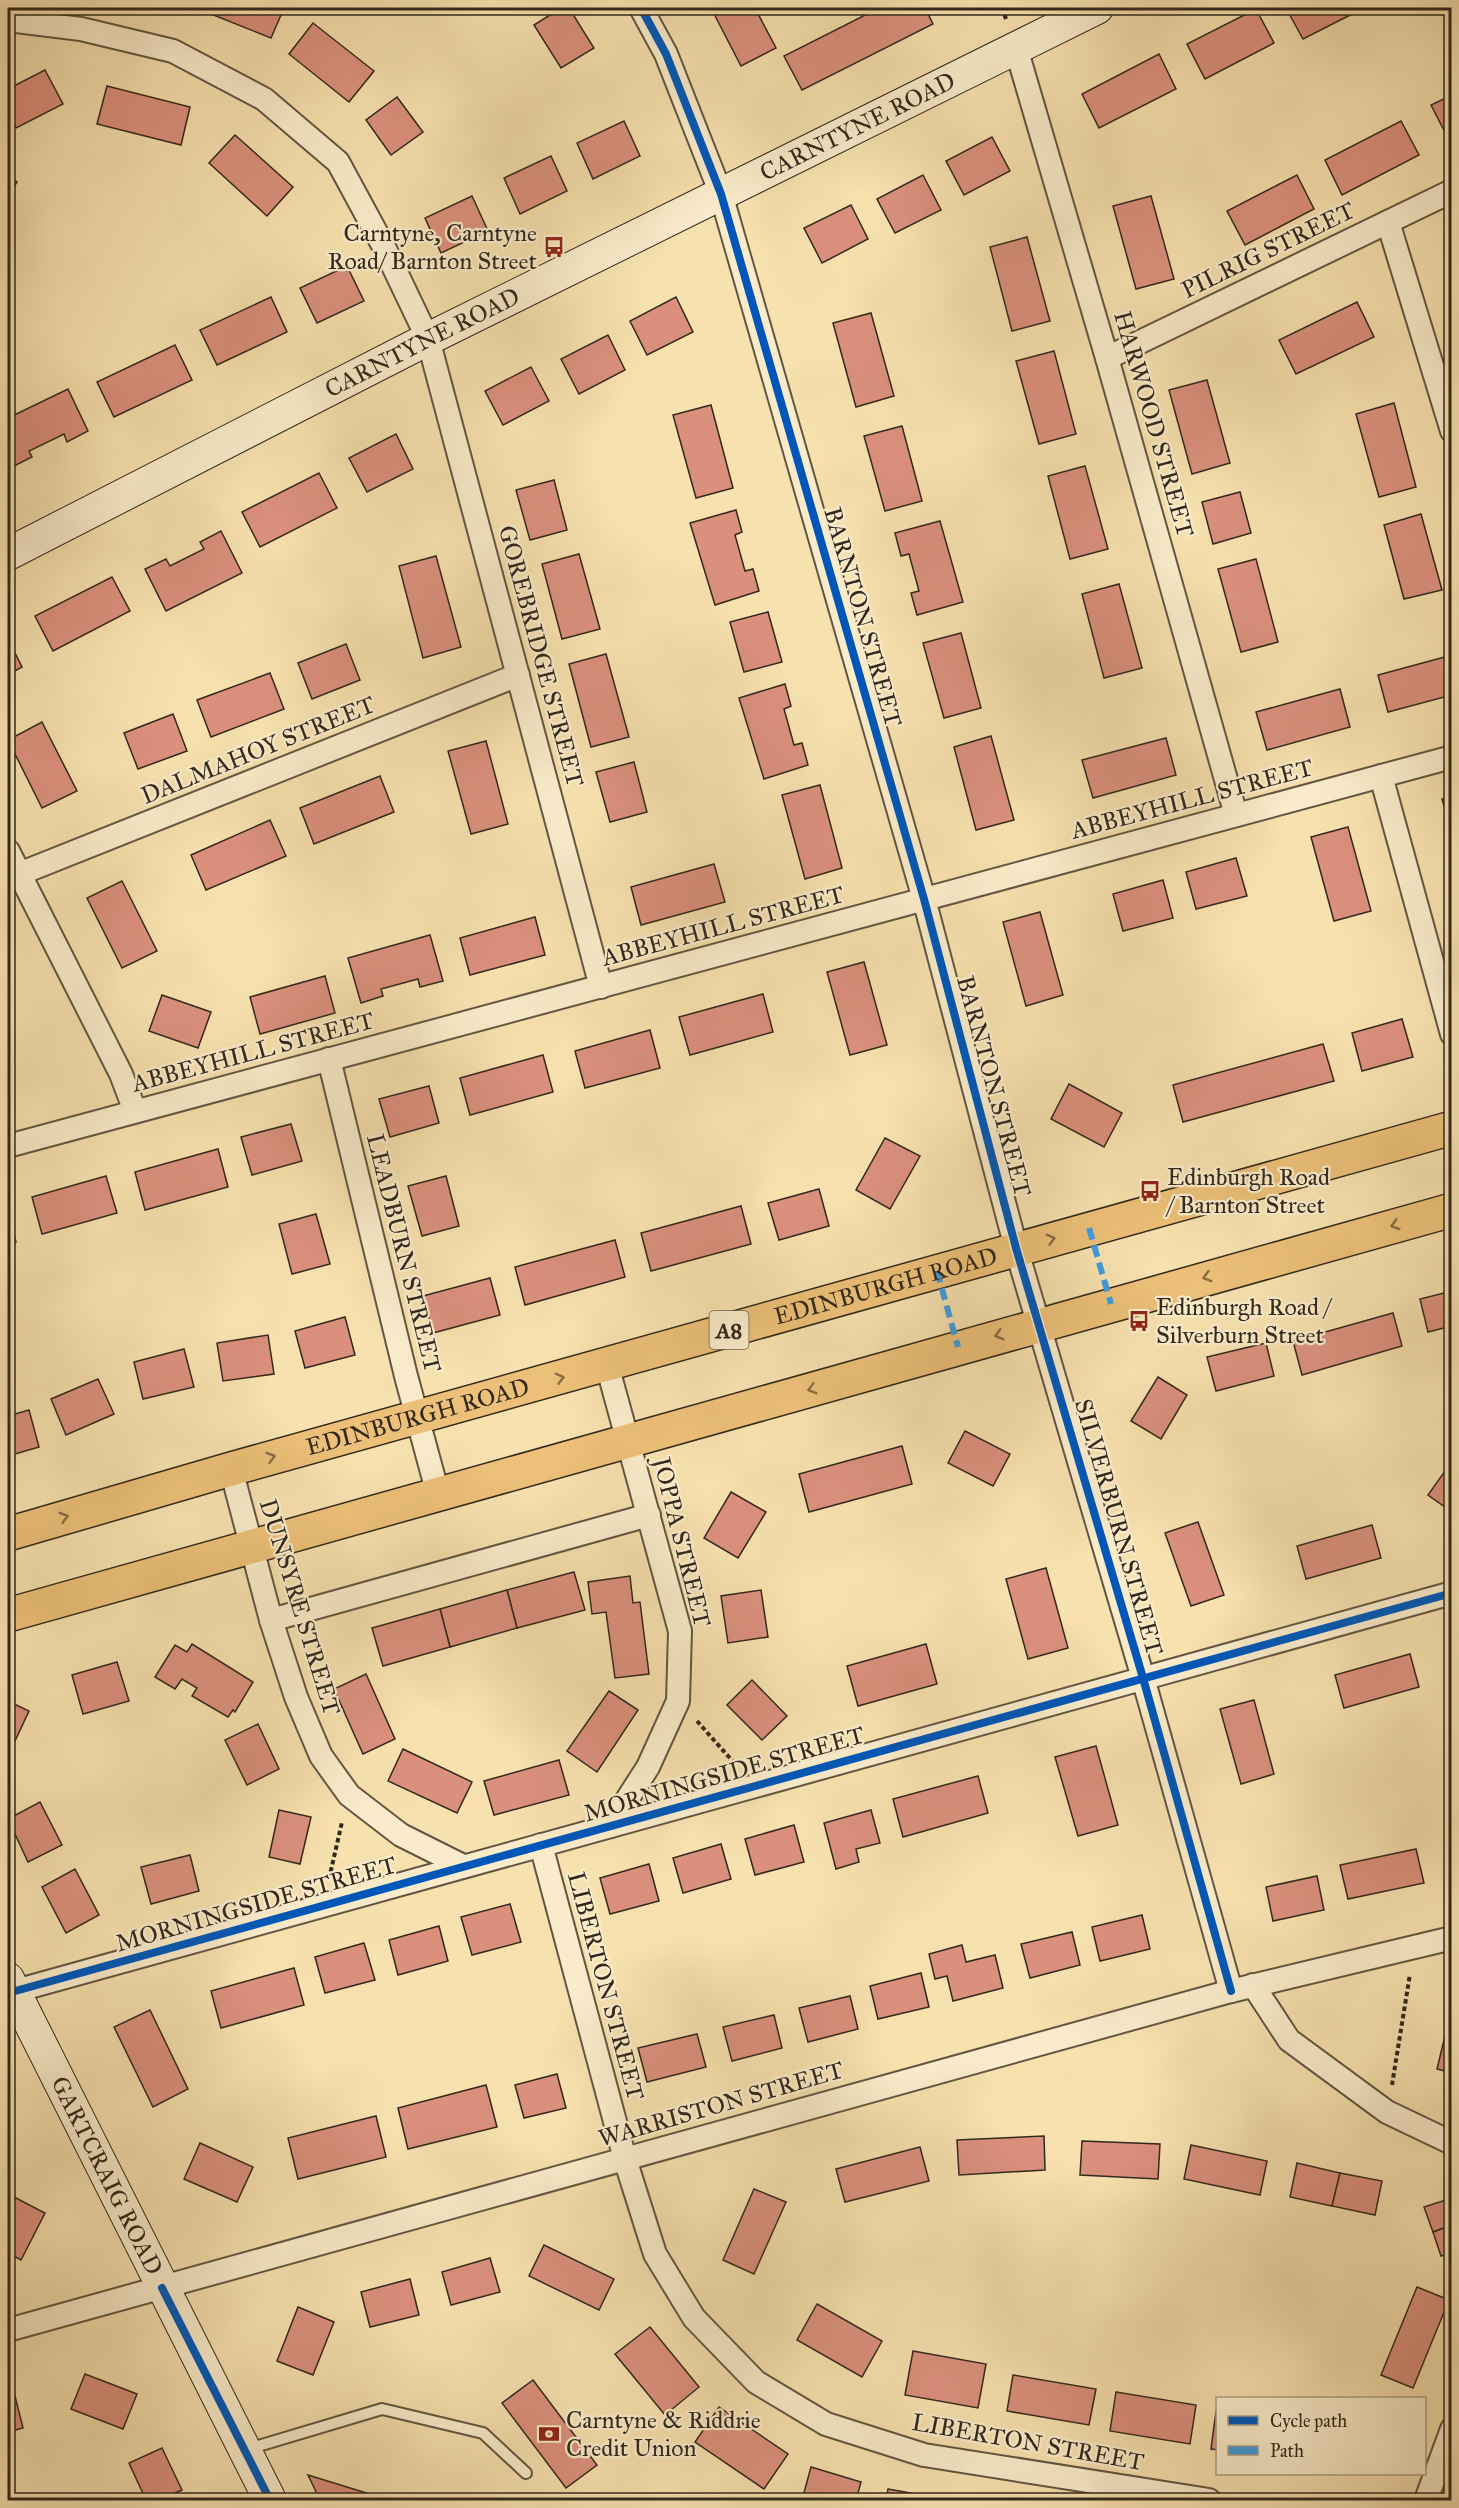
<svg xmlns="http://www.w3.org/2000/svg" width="1459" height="2508" font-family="'IM FELL Great Primer',serif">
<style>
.building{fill:#db907e;stroke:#32281c;stroke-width:1.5}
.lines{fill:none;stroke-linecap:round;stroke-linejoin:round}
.lane-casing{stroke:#635641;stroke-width:14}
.street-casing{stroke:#635641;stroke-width:26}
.secondary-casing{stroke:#32281c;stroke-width:34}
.primary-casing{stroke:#32281c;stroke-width:36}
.path{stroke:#32281c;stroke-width:4;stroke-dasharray:4.5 3;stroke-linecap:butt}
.lane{stroke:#faeccb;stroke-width:10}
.street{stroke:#faeccb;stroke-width:22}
.secondary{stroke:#faeccb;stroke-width:32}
.primary{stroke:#ecc078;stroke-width:33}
.quiet{stroke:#3e9cdf;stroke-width:6;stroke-dasharray:12 6;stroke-linecap:butt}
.cycleway-casing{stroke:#faeccb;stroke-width:11}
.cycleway{stroke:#0057b8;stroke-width:8}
.oneway{stroke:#866c45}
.labels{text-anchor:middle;stroke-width:4.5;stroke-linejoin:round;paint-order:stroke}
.shield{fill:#faeccb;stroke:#6e6350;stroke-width:1.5}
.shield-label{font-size:22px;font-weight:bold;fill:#32281c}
.street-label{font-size:24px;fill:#32281c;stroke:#faeccb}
.poi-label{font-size:24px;fill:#32281c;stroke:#faeccb;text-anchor:start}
</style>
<rect width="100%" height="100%" fill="#f7e1af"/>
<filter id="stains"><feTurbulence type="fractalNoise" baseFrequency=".00333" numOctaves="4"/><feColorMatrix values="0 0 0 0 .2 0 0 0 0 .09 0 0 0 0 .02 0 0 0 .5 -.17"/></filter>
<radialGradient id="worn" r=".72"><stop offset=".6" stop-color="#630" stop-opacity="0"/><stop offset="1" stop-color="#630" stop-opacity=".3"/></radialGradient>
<!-- building -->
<g class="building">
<polygon points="196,8 284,8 271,38"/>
<polygon points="561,8 569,8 594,48 561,68 534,25"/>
<polygon points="711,8 755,8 776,48 741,66"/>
<polygon points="879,8 925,8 933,24 802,90 784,56"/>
<polygon points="1286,8 1364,8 1303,39"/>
<polygon points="1256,9 1274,43 1205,79 1187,44"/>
<polygon points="313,23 374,71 349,102 289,54"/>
<polygon points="1159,54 1176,89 1099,128 1082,94"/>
<polygon points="45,70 63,104 16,128 8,111 8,89"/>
<polygon points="107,86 190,107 181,145 97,124"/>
<polygon points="1452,95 1452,138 1449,140 1431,105"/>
<polygon points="397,97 423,132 391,155 366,120"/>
<polygon points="624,121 640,156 593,179 577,143"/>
<polygon points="1401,121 1419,155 1342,195 1325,160"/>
<polygon points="235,135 293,187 267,216 209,163"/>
<polygon points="992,137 1010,171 964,195 946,161"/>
<polygon points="551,156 567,191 520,214 504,178"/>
<polygon points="8,175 17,182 8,197"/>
<polygon points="923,175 941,210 895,233 877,199"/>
<polygon points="1297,175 1314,209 1245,245 1227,211"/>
<polygon points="472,196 488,231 441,253 425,218"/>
<polygon points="1151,196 1174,279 1136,289 1113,206"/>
<polygon points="851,205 868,239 822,263 804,228"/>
<polygon points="1027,237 1050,321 1012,331 990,247"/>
<polygon points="347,266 364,301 317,323 300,288"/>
<polygon points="271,297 287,332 217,365 200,330"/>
<polygon points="676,297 693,332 647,355 630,321"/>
<polygon points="1357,302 1374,337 1296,374 1279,340"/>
<polygon points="871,313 894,396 856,407 833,323"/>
<polygon points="608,335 625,370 579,394 561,359"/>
<polygon points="175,345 192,380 114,417 97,382"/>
<polygon points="1054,351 1076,434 1039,444 1016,361"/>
<polygon points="531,367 549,401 503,425 485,391"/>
<polygon points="1207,380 1230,463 1192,474 1169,390"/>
<polygon points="68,389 88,431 67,442 64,434 29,451 32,457 12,467 8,459 8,418"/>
<polygon points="1394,403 1416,487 1379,497 1356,414"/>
<polygon points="711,405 733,488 696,498 673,415"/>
<polygon points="902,426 922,501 885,511 864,436"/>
<polygon points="396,434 413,469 367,492 349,458"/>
<polygon points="1085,466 1108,549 1070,559 1048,476"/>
<polygon points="319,473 337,508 260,547 242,512"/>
<polygon points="554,480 567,530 530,540 516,490"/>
<polygon points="1240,492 1251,533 1213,544 1202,502"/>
<polygon points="736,510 742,532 735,535 745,571 753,569 759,591 715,605 690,523"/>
<polygon points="1421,514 1442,590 1404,599 1384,525"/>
<polygon points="940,521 963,602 917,615 911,593 919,591 909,554 901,556 895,533"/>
<polygon points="221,531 242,573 166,611 145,569 166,559 170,566 204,549 200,542"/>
<polygon points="579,554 600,629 562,639 542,564"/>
<polygon points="436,556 461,647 423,658 399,566"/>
<polygon points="1256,559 1278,642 1241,652 1218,569"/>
<polygon points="112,577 130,611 53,651 35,616"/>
<polygon points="1119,584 1142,668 1104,678 1082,594"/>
<polygon points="768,612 782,662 744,672 730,622"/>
<polygon points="961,633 981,708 944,718 923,643"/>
<polygon points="8,639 22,667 8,675"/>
<polygon points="346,644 360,680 312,699 298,663"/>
<polygon points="606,654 629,737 591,747 569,664"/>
<polygon points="1452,655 1452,695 1388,712 1378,675"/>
<polygon points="270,673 284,709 211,737 197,700"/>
<polygon points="785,684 791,706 784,709 794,745 802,743 808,765 764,779 739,698"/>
<polygon points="1340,689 1350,727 1267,750 1256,712"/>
<polygon points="173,714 187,751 138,769 124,733"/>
<polygon points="42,722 77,791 42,808 8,740"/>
<polygon points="991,736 1014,820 976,830 954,747"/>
<polygon points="1166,738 1176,775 1093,798 1082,760"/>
<polygon points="486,741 508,824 471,834 448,751"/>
<polygon points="634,762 647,812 610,822 596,772"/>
<polygon points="380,776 394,812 314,844 300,808"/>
<polygon points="820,785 842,868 805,879 782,795"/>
<polygon points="1452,797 1452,833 1442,799"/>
<polygon points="270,820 286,856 206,890 191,855"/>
<polygon points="1348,827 1371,911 1334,921 1311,837"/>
<polygon points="1236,858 1247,896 1196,909 1186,872"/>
<polygon points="714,864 725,902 641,925 631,887"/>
<polygon points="1163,880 1173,918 1123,931 1113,894"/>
<polygon points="122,881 157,951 122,968 87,898"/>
<polygon points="1040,912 1063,995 1026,1006 1003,922"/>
<polygon points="535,917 545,955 470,975 460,938"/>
<polygon points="430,935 443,981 420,987 418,979 381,989 383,996 361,1003 348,958"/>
<polygon points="864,962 887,1045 850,1055 827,972"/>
<polygon points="325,976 335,1013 260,1034 250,997"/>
<polygon points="763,994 773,1032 690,1055 679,1017"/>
<polygon points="162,995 211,1012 198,1048 149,1031"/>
<polygon points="1402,1019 1413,1057 1362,1071 1352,1033"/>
<polygon points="650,1030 660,1068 585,1088 575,1051"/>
<polygon points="1323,1044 1334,1081 1183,1122 1173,1085"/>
<polygon points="543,1055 553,1092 470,1115 460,1078"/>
<polygon points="1069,1084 1122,1113 1104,1147 1051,1119"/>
<polygon points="429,1086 439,1123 390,1137 379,1099"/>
<polygon points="291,1124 302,1161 252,1175 241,1137"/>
<polygon points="885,1138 920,1156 890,1209 856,1190"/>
<polygon points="218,1149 228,1187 145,1210 135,1172"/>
<polygon points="106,1176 117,1213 42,1234 32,1197"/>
<polygon points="446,1176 459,1226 422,1236 408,1186"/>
<polygon points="819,1189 829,1226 779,1240 768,1203"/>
<polygon points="741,1206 751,1244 651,1271 641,1233"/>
<polygon points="8,1211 16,1242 8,1245"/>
<polygon points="316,1214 330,1264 292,1274 279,1224"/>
<polygon points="615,1240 625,1277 525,1305 515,1267"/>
<polygon points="490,1278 500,1315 433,1333 423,1296"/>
<polygon points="1452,1291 1452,1326 1428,1332 1420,1299"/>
<polygon points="1393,1313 1402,1346 1302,1375 1293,1341"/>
<polygon points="345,1317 355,1355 305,1368 295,1331"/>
<polygon points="268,1335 274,1374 223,1381 217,1343"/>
<polygon points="1266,1343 1274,1376 1216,1391 1207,1357"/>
<polygon points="184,1349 194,1387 143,1399 134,1362"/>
<polygon points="1158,1377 1187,1395 1161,1439 1131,1421"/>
<polygon points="98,1379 114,1414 66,1435 51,1399"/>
<polygon points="29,1410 39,1447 8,1456 8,1416"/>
<polygon points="965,1431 1010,1454 993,1486 948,1463"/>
<polygon points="902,1446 912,1484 809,1512 799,1474"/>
<polygon points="1452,1461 1452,1512 1428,1495"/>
<polygon points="731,1492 766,1512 738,1558 704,1538"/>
<polygon points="1198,1522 1224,1595 1191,1606 1165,1533"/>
<polygon points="1372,1525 1381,1558 1306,1579 1297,1546"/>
<polygon points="1046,1568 1068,1648 1028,1659 1006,1579"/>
<polygon points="574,1572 585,1610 517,1628 507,1590"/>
<polygon points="630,1576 633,1603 640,1602 649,1674 615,1678 606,1612 592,1614 588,1582"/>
<polygon points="507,1590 517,1628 450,1647 440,1609"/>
<polygon points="761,1590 768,1637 728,1643 721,1596"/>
<polygon points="440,1609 450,1647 383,1666 372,1628"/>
<polygon points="192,1644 253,1682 235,1712 233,1710 228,1717 192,1696 197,1688 182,1679 175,1689 155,1677 175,1645 187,1652"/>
<polygon points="926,1644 937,1684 858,1706 847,1666"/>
<polygon points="1410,1654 1419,1687 1344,1708 1335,1675"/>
<polygon points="117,1662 129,1701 83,1714 72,1675"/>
<polygon points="366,1674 395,1739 363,1754 334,1689"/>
<polygon points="752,1680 787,1716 762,1740 727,1705"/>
<polygon points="609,1691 638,1710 597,1772 567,1751"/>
<polygon points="1254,1700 1274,1774 1241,1784 1220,1709"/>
<polygon points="8,1701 29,1711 14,1743 8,1740"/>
<polygon points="258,1724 279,1769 247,1785 225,1740"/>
<polygon points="1096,1746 1118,1825 1078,1836 1055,1757"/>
<polygon points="403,1749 472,1782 457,1813 388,1781"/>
<polygon points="559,1760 569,1795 494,1815 484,1781"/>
<polygon points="978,1776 988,1813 903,1837 893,1799"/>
<polygon points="40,1802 62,1845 28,1862 8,1819"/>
<polygon points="279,1810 311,1817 300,1864 269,1857"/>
<polygon points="871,1810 880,1843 856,1849 859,1862 836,1869 824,1823"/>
<polygon points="794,1825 804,1862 755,1875 745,1839"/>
<polygon points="721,1844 731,1879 683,1893 673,1858"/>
<polygon points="1416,1849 1424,1883 1348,1899 1340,1865"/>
<polygon points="190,1855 199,1891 151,1904 141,1867"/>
<polygon points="649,1864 659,1901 610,1914 600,1878"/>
<polygon points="75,1869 99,1915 66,1933 42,1887"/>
<polygon points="1317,1876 1324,1910 1273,1921 1266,1887"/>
<polygon points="510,1904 521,1942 472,1955 461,1917"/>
<polygon points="1142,1915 1150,1949 1100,1961 1092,1927"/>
<polygon points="439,1926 448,1961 398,1975 389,1940"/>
<polygon points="1072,1932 1080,1965 1030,1978 1021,1944"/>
<polygon points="364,1943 375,1980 325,1993 315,1957"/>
<polygon points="962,1945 966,1962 995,1955 1003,1988 953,2001 947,1976 935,1979 929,1954"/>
<polygon points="294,1968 304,2005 221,2028 211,1991"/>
<polygon points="921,1973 929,2007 878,2019 870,1986"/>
<polygon points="850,1996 858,2029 808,2042 799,2008"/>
<polygon points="150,2010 188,2089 153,2107 114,2027"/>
<polygon points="1452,2012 1452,2042 1444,2040"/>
<polygon points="774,2015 782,2048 732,2061 723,2027"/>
<polygon points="697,2034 706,2067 647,2082 638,2048"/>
<polygon points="1444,2040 1452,2042 1452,2073 1437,2069"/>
<polygon points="557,2074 566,2108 524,2118 515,2085"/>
<polygon points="486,2085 497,2127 408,2149 398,2108"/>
<polygon points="376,2116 386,2157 298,2179 288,2138"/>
<polygon points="1044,2136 1045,2170 959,2175 957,2140"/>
<polygon points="1082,2141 1160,2144 1158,2179 1080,2175"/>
<polygon points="200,2143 253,2167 237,2202 184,2179"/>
<polygon points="1191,2145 1267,2161 1260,2195 1184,2179"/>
<polygon points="920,2147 929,2181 845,2202 836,2169"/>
<polygon points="1297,2163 1340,2173 1332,2206 1290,2197"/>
<polygon points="1340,2173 1382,2181 1375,2215 1332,2206"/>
<polygon points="754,2189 786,2202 754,2274 723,2260"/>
<polygon points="14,2197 45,2213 21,2260 8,2253 8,2208"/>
<polygon points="1452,2198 1452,2225 1433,2232 1424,2207"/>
<polygon points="1452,2225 1452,2253 1441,2256 1433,2232"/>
<polygon points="544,2245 614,2279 599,2310 529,2276"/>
<polygon points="490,2258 500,2292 451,2305 442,2272"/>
<polygon points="410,2279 419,2315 370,2327 361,2292"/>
<polygon points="1417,2287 1449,2300 1413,2388 1381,2375"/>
<polygon points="817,2304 882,2341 862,2377 797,2340"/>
<polygon points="298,2307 334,2322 313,2375 277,2361"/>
<polygon points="650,2327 699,2387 665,2415 615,2354"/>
<polygon points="913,2351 986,2364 978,2408 905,2395"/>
<polygon points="85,2374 137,2394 123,2429 71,2409"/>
<polygon points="1013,2375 1096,2389 1089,2425 1007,2411"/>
<polygon points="533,2380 597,2465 566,2488 502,2403"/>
<polygon points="14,2392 23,2428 8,2432 8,2394"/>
<polygon points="1116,2392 1196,2405 1190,2444 1110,2431"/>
<polygon points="719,2407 788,2454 764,2489 695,2442"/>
<polygon points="1216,2411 1218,2411 1218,2450 1211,2449"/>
<polygon points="162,2448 182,2490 158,2500 146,2500 129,2463"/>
<polygon points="811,2467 861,2482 856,2500 802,2500"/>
<polygon points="308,2475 376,2496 368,2500 320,2500"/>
<polygon points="888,2489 949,2500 886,2500"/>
</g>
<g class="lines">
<defs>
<polyline id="lane" points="248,2449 382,2409 483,2433 526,2473"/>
<g id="street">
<polyline points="641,8 666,54 721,194 924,899 1016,1248 1143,1678 1231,1991"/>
<polyline points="8,20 81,29 173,51 264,99 338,162 384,247 428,339 601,987"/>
<polyline points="1016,48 1107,358 1236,815"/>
<polyline points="1388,222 1452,431"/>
<polyline points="1107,358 1452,191"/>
<polyline points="1381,776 1452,1034"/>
<polyline points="8,851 121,1074 135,1111"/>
<polyline points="19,874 518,675"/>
<polyline points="329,1059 406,1376 438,1494"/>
<polyline points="8,1146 1452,757"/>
<polyline points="607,1365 680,1631 678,1701 648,1767 610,1826"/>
<polyline points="231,1469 271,1620 296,1697 321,1756 349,1795 401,1835 463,1866"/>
<polyline points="271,1620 649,1515"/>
<polyline points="541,1845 625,2159 655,2254 694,2318 756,2382 826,2424 924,2455 1209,2500"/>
<polyline points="1253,1985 1289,2040 1387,2112 1452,2143"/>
<polyline points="8,1993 1452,1593"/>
<polyline points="8,2330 1231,1991 1452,1938"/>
<polyline points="1426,2500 1452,2429"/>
</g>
<g id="secondary">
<path id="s1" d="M8,554L428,339L1097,8"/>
<path id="s2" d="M8,1979L270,2500"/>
</g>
<g id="primary">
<path id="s3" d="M8,1534L231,1469L1452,1128"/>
<polyline points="8,1615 1452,1210"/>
</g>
</defs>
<!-- lane casing -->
<use href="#lane" class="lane-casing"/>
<!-- street casing -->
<use href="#street" class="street-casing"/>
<!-- secondary casing -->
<use href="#secondary" class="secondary-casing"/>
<!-- primary casing -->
<use href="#primary" class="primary-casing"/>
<!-- path -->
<g class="path">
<polyline points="1002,8 1006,19"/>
<polyline points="697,1721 736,1765"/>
<polyline points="329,1879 342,1822"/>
<polyline points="1392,2085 1410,1974"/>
</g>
<!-- lane -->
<use href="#lane" class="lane"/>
<!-- street -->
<use href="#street" class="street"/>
<!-- secondary -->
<use href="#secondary" class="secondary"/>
<!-- primary -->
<use href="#primary" class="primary"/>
<!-- quiet -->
<g class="quiet">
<polyline points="1089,1228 1111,1304"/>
<polyline points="937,1271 958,1347"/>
</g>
<defs>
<g id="cycleway">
<polyline points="641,8 666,54 721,194 924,899 1016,1248 1143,1678 1231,1991"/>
<polyline points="8,1993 1452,1593"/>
<polyline points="162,2288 270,2500"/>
</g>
</defs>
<!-- cycleway casing -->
<use href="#cycleway" class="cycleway-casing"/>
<!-- cycleway -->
<use href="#cycleway" class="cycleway"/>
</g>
<!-- one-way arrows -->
<defs><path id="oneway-chevron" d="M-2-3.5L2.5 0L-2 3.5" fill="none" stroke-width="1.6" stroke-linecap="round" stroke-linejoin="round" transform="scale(1.5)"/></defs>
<g class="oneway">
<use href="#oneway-chevron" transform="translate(1395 1225) rotate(164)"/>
<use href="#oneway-chevron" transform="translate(1051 1239) rotate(-15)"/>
<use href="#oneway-chevron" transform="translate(1207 1277) rotate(164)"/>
<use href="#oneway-chevron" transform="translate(999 1335) rotate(164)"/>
<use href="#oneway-chevron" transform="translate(560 1378) rotate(-15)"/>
<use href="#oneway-chevron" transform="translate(812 1389) rotate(164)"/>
<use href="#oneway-chevron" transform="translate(271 1457) rotate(-16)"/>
<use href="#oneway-chevron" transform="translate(64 1517) rotate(-16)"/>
</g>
<!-- icons -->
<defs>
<symbol id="bus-bare" viewBox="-9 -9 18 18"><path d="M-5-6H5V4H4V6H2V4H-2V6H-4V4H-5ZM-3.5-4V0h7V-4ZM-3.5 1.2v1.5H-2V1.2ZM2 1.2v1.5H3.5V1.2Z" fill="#8f2418" stroke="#faeccb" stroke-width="2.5" paint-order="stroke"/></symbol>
<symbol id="bank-bare" viewBox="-9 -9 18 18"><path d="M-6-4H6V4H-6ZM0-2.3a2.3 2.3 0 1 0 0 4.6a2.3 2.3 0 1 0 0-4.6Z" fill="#8f2418" stroke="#faeccb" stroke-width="2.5" paint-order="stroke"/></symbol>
</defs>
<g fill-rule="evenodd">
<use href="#bus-bare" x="539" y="232" width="30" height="30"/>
<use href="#bus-bare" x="1135" y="1176" width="30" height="30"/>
<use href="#bus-bare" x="1124" y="1306" width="30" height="30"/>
<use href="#bank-bare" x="534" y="2419" width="30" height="30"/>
</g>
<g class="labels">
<!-- shield labels -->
<rect class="shield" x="709.5" y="1311" width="39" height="38" rx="4.5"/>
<g class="shield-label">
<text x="729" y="1338">A8</text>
</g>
<!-- street labels -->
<g class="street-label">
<text dy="8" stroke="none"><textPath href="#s1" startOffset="951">CARNTYNE ROAD</textPath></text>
<text transform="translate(1268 250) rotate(-26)" y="8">PILRIG STREET</text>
<text dy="8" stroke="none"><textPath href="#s1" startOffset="465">CARNTYNE ROAD</textPath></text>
<text transform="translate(1154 424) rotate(74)" y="8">HARWOOD STREET</text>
<text transform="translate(863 617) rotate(74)" y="8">BARNTON STREET</text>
<text transform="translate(541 656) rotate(75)" y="8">GOREBRIDGE STREET</text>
<text transform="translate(258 750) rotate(-22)" y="8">DALMAHOY STREET</text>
<text transform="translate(1192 799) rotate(-15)" y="8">ABBEYHILL STREET</text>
<text transform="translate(723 926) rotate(-15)" y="8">ABBEYHILL STREET</text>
<text transform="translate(253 1052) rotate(-15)" y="8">ABBEYHILL STREET</text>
<text transform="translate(994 1086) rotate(75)" y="8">BARNTON STREET</text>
<text transform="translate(404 1253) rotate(76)" y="8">LEADBURN STREET</text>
<text dy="8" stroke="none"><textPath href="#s3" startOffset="912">EDINBURGH ROAD</textPath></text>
<text dy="8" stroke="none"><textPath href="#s3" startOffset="426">EDINBURGH ROAD</textPath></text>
<text transform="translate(1119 1527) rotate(74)" y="8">SILVERBURN STREET</text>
<text transform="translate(682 1542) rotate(76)" y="8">JOPPA STREET</text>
<text transform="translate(300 1607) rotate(73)" y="8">DUNSYRE STREET</text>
<text transform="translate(724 1774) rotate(-16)" y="8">MORNINGSIDE STREET</text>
<text transform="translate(256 1904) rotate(-16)" y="8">MORNINGSIDE STREET</text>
<text transform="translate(606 1986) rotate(75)" y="8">LIBERTON STREET</text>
<text transform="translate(721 2104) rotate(-16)" y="8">WARRISTON STREET</text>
<text dy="8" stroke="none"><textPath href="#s2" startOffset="220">GARTCRAIG ROAD</textPath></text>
<text transform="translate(1028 2442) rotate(10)" y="8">LIBERTON STREET</text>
</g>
<!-- poi labels -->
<g class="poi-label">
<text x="537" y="241" text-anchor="end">Carntyne, Carntyne<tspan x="537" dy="28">Road/ Barnton Street</tspan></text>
<text x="1167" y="1185">Edinburgh Road<tspan x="1167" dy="28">/ Barnton Street</tspan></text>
<text x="1156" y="1315">Edinburgh Road /<tspan x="1156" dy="28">Silverburn Street</tspan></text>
<text x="566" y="2428">Carntyne &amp; Riddrie<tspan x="566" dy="28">Credit Union</tspan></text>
</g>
</g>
<!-- margin -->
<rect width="1459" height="2508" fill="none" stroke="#f7e1af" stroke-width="30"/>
<rect x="9" y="9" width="1441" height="2490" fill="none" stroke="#32281c" stroke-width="3"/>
<rect x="15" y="15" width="1429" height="2478" fill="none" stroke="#32281c" stroke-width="1.5"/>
<!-- legend -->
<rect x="1216" y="2397" width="210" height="78" fill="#faeccb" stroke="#aa9e85" stroke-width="1.5"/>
<rect x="1228" y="2416" width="30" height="9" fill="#0057b8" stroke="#aa9e85" stroke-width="1.5"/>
<text x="1270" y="2427" font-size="18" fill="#32281c">Cycle path</text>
<rect x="1228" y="2446" width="30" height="9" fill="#3e9cdf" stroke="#aa9e85" stroke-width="1.5"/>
<text x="1270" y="2457" font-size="18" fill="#32281c">Path</text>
<rect width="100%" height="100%" filter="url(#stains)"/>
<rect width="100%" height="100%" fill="url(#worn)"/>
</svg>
